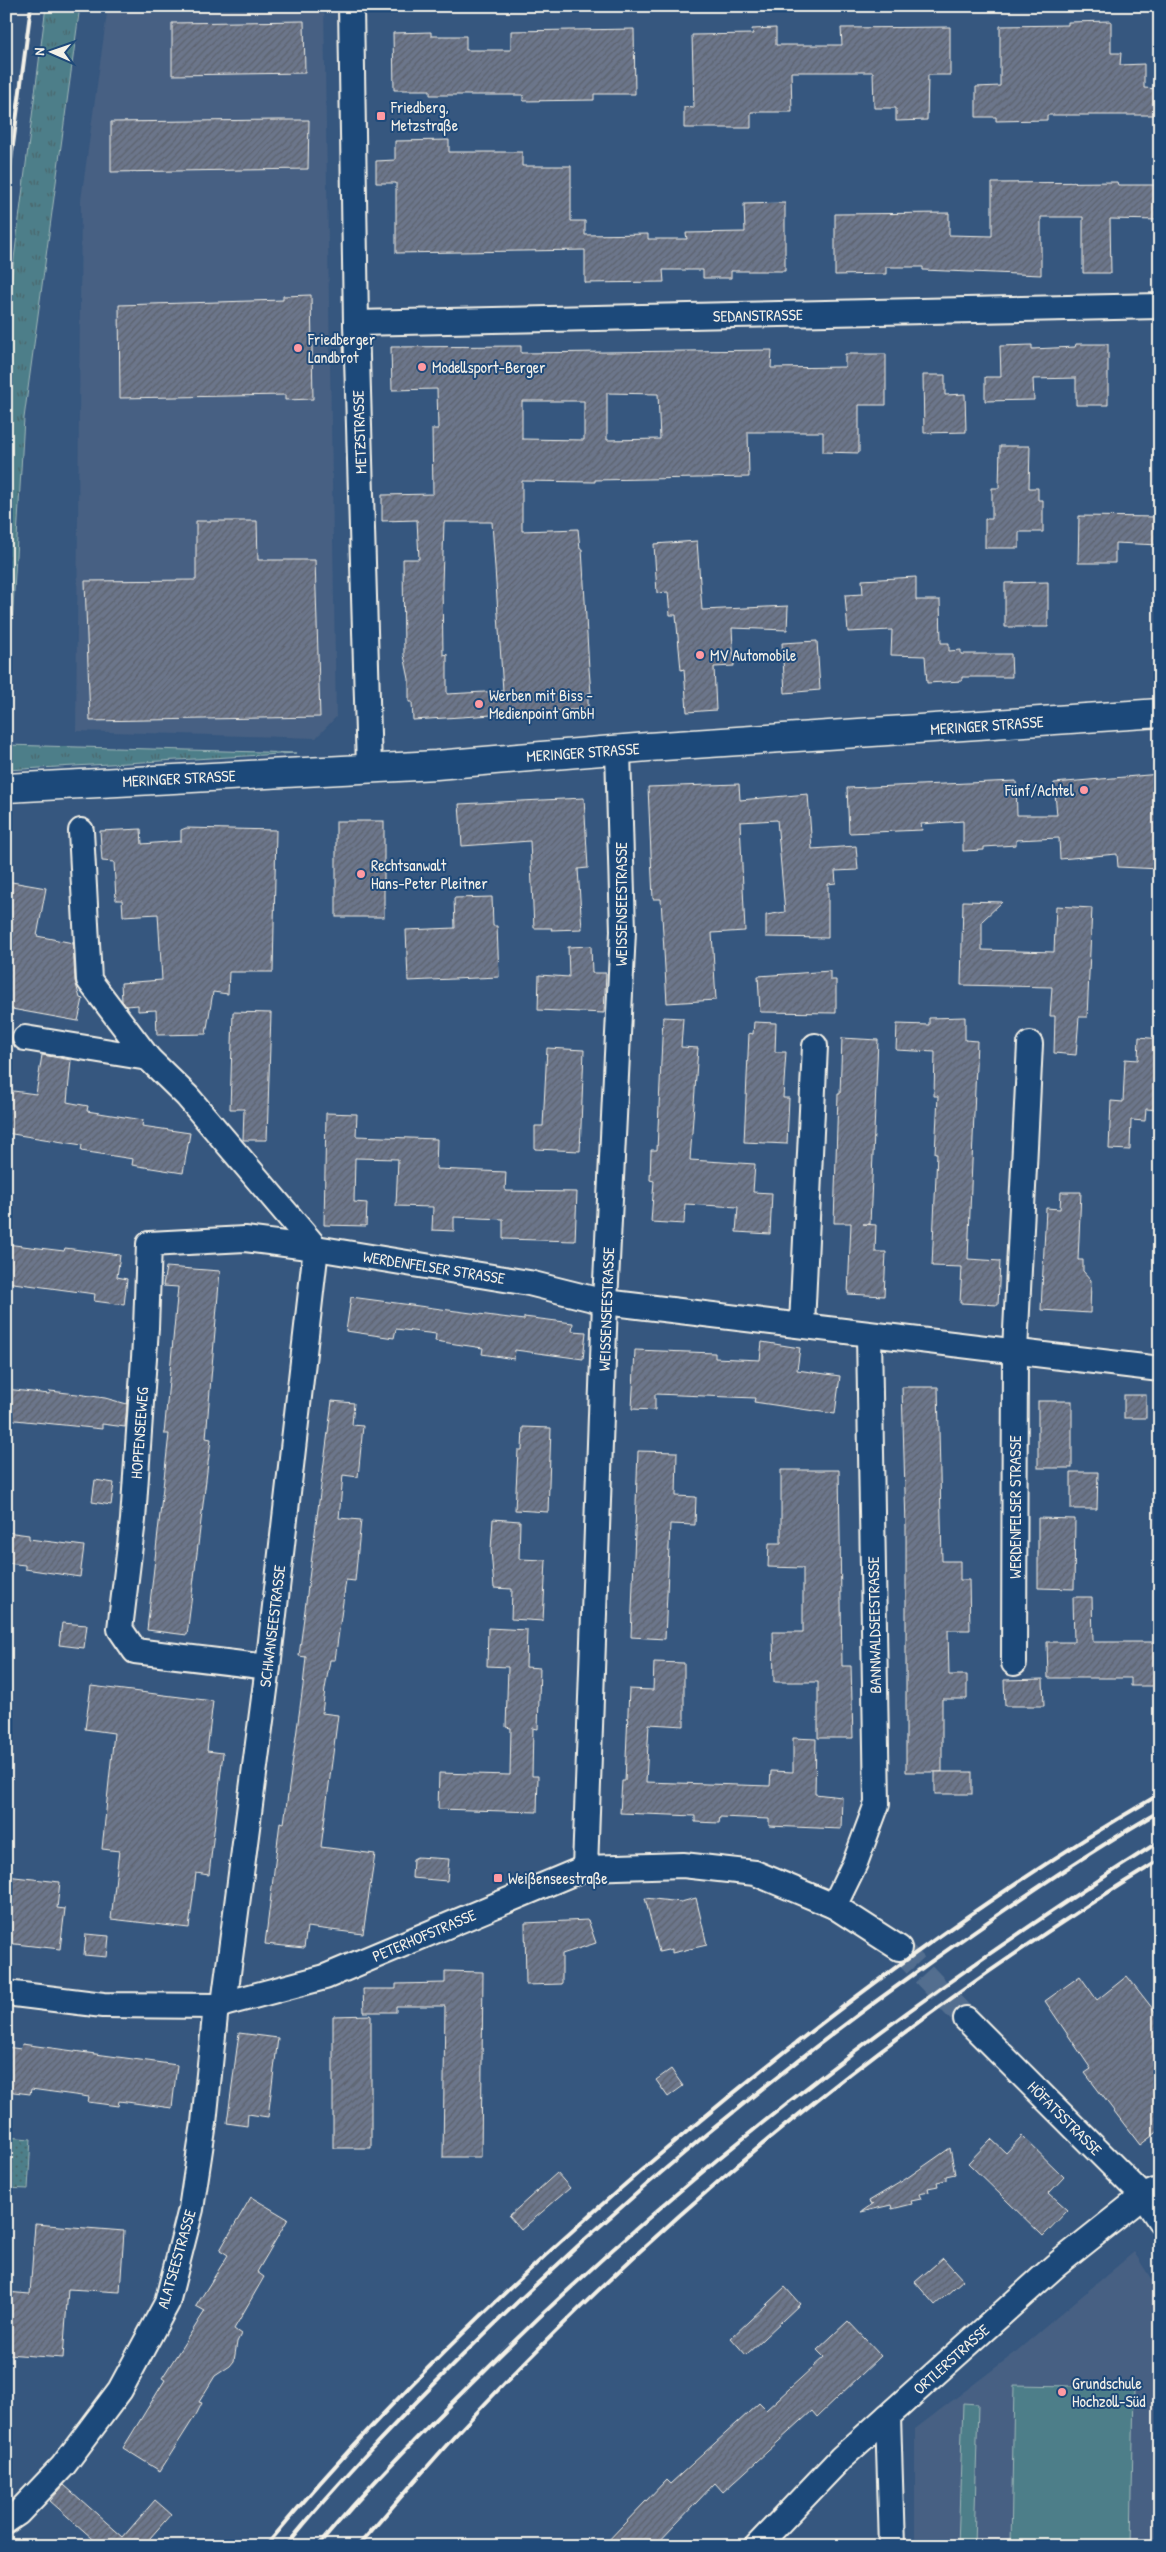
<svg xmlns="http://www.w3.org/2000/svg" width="1166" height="2552" font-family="'Patrick Hand',sans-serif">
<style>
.built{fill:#466083}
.grass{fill:url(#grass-tufts);stroke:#a0b8b8}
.park{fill:url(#park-dots);stroke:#a0b8b8}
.pitch{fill:#4d7e89;stroke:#a0b8b8}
.building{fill:url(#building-hatch);stroke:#f4f1e8;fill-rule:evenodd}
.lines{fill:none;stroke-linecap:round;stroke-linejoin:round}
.minor-tunnel{stroke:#526e8f;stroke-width:24;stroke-dasharray:24 12;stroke-linecap:butt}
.minor-casing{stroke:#f4f1e8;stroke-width:28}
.major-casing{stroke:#f4f1e8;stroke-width:31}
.minor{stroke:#1f4a7a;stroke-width:24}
.major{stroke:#1f4a7a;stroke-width:28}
.rail{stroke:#f4f1e8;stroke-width:4}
.poi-dot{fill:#ff9aa2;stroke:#1f4a7a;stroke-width:2}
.labels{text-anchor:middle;stroke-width:4;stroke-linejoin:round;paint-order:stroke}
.poi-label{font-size:16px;fill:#f4f1e8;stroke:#1f4a7a;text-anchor:start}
.street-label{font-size:16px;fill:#f4f1e8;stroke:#1f4a7a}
</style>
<defs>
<pattern id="grass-tufts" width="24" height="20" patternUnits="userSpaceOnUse" patternTransform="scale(1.25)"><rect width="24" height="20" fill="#4d7e89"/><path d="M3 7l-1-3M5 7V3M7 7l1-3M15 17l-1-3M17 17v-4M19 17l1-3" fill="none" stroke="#4b666b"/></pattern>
<pattern id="park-dots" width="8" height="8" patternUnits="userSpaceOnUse" patternTransform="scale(1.25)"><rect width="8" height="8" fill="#4d7e89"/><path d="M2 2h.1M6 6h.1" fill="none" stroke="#4b666b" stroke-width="1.8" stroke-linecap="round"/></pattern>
<pattern id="building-hatch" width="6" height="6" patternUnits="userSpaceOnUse" patternTransform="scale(1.25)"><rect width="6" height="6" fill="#6c768b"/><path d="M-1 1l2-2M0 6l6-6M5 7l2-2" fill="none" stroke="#5c616c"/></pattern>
</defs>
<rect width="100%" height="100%" fill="#36577f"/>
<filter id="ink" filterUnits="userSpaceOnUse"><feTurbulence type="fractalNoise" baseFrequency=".02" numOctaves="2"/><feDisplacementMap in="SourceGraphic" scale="10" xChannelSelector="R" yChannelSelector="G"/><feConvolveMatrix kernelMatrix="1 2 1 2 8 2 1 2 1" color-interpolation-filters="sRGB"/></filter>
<g filter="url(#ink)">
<!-- built -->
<g class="built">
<polygon points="108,6 324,6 336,717 316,738 76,731 81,200"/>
<polygon points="1134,2252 1160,2293 1160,2546 915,2546 915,2429 1012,2355"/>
</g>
<!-- grass -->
<g class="grass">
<polygon points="6,6 13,6 6,55"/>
<polygon points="46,6 80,6 24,418 12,625 6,675 6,322"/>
<polygon points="6,745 297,753 6,770"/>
</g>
<!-- park -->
<polygon class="park" points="6,2137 31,2139 28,2189 6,2188"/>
<!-- pitch -->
<g class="pitch">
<polygon points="1014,2385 1134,2387 1131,2546 1011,2546"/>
<polygon points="963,2403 978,2404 974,2546 958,2546"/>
</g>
<!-- building -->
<g class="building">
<polygon points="304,21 305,73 172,75 172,23"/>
<polygon points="1111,21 1111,53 1121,53 1120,65 1144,64 1144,88 1160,89 1160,115 1047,115 1047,120 996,121 996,117 976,117 976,87 1000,86 1000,26 1068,25 1068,22"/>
<polygon points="950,27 950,75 928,75 927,120 896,121 896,108 874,108 873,72 791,72 792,112 751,112 751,128 684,128 684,107 694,108 692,35 753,34 752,29 776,28 776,45 842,45 841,28"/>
<polygon points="634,29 635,94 594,94 594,100 523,101 523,95 430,95 430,90 394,90 393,33 431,32 431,36 466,36 466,50 511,50 511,31"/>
<polygon points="277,120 309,120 308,169 111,172 111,122"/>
<polygon points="449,140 449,152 522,152 522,166 571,166 571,221 585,221 585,235 648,234 648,239 687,239 686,233 745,232 744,204 785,203 785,271 731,271 731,278 703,278 703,270 663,270 664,282 585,283 585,250 396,253 396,183 376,183 376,161 395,160 395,141"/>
<polygon points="1117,182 1118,185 1159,185 1159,220 1110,219 1111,273 1083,273 1083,217 1041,217 1041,275 923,270 923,267 886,267 886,274 835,275 835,214 949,213 949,235 992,236 992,183"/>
<polygon points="311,295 313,399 285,400 285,395 120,398 119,305 283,300 283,296"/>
<polygon points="1076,344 1108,344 1108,405 1076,405 1076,378 1033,379 1034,400 985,401 985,377 1001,377 1000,346 1032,345 1032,349 1075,347"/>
<path d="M521,346V353L772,350L771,368L845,367V354H886V405H859V453L823,452V432H748L749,477L595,480V482L522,481V531L578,529L580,549H582L589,669L591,693H588V709L413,720L412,702H409V679L404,655L403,559H419L417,520L382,521V495L433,494L432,429H438L437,389L392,390L391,347ZM607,393L658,394L660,439L607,440ZM522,401H584V440L522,439ZM444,522H492L503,691L447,694V654L443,655L442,584Z"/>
<polygon points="923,375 945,375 945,395 965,394 966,432 924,433"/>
<polygon points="1000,446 1030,446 1029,488 1038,488 1038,500 1043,500 1043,532 1019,532 1019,548 985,548 985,519 992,519 992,488 999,488"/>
<polygon points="1079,516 1160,517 1160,545 1115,543 1115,563 1078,563"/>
<polygon points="196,521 257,521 258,560 315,560 320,717 90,721 85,581 196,580"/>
<polygon points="697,541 702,610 788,606 787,630 732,628 734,666 714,667 716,710 687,712 684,669 681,670 676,615 670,615 668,592 657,593 654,544"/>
<polygon points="916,577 916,600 940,600 941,643 949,643 949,651 961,650 961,654 1011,654 1012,677 962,677 962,681 927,683 925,656 891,655 892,630 848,632 845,595 863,594 862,580"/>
<polygon points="1048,582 1048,627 1005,627 1005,583"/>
<polygon points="817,641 820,690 785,693 782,643"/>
<polygon points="1160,774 1160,869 1118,867 1117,854 1060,859 1059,838 1016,840 1016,845 984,847 984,850 963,851 963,821 921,824 922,830 849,833 847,788 1016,781 1017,815 1057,815 1054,783"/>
<polygon points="739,784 740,800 808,794 812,849 856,846 858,870 835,871 836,883 828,884 828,938 766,937 766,915 785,912 777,820 740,822 745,931 712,933 716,1000 667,1003 661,899 653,899 648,787"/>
<polygon points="584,798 588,868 578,869 582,929 551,930 552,928 534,928 530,841 462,846 459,804"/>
<rect x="336" y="821" width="48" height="96"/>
<polygon points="186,828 276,830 273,972 229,972 228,994 213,992 206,1034 157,1035 156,1010 138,1011 138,1005 126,1006 122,1001 121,983 162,980 158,914 123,916 122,900 116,900 114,862 102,861 100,831 141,829 142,844 181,841 181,830"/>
<polygon points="6,881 46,888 37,936 73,943 75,981 80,998 83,999 78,1021 6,1008"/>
<polygon points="492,897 493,926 497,926 499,977 408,981 406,930 455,928 454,898"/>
<polygon points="963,901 1002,902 982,921 982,950 1054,952 1056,906 1092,908 1087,1017 1079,1017 1076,1055 1054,1053 1055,1016 1050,1016 1052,987 961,985"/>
<polygon points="591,946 592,973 606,973 604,1013 538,1010 539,975 569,977 568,947"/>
<polygon points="830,971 830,980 836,980 836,1013 760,1012 758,976"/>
<polygon points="233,1012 271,1013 267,1140 243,1140 244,1109 230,1109"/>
<polygon points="663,1017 683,1018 681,1047 698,1048 690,1160 755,1164 753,1192 772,1193 770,1234 736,1232 738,1207 685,1204 684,1224 651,1222 654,1181 650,1180 651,1150 657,1150"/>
<polygon points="965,1017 965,1040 977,1041 968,1259 1000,1261 998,1305 960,1303 962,1267 932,1266 937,1153 935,1153 938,1096 934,1096 935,1052 896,1050 897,1024 929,1025 929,1018"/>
<polygon points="754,1022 776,1023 775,1052 786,1052 783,1098 789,1098 787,1144 744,1142 749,1033 753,1034"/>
<polygon points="1139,1037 1160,1039 1160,1110 1146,1109 1145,1121 1131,1120 1130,1150 1109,1149 1111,1101 1123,1102 1125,1059 1138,1060"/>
<polygon points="842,1038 878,1040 870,1224 863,1224 876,1225 875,1252 886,1252 884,1296 848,1294 851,1223 834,1223 838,1094 840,1094"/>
<polygon points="547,1048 584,1050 580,1151 535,1149 535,1126 543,1126"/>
<polygon points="42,1055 71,1060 67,1102 88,1106 87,1111 143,1120 142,1126 190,1133 183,1173 132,1165 133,1159 81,1151 82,1145 6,1133 6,1090 36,1094"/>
<polygon points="326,1113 357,1114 356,1136 437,1139 436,1169 506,1172 505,1191 577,1192 575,1241 503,1239 503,1219 454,1217 454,1231 432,1230 433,1207 396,1206 398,1159 355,1158 354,1202 367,1203 366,1226 324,1225"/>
<polygon points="1061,1192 1081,1192 1078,1260 1083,1260 1083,1271 1091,1280 1090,1313 1041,1310 1046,1208 1060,1209"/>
<polygon points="6,1244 64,1251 65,1248 120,1255 117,1277 127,1279 124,1305 94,1301 95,1294 6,1282"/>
<polygon points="166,1267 220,1271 206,1438 211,1439 187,1635 147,1630 169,1434 164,1434 178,1287 163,1286"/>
<polygon points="351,1297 524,1320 524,1317 573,1323 572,1331 586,1332 583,1359 515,1350 514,1359 482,1354 483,1348 435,1341 436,1334 396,1329 394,1338 346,1331"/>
<polygon points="762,1342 800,1348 797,1370 840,1376 835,1414 754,1402 755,1398 655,1394 655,1410 632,1409 635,1350 715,1353 715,1358 760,1360"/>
<polygon points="902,1387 938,1387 942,1561 960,1561 960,1580 969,1580 970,1630 948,1630 949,1675 967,1675 967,1699 942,1699 942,1772 906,1772 906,1527"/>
<polygon points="6,1389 49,1394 50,1391 77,1394 105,1398 127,1404 125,1427 102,1424 102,1429 6,1419"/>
<rect x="1124" y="1395" width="22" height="23"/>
<polygon points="332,1401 354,1403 352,1425 363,1426 358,1477 343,1475 339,1518 361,1520 355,1581 346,1580 335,1660 330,1660 325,1689 322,1713 338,1715 321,1847 375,1854 363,1934 307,1927 304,1948 265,1944 280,1822 284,1823 303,1686 306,1657 299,1656"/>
<rect x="1038" y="1401" width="34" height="67"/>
<polygon points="523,1427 551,1428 548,1512 515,1510 518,1450 522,1450"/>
<polygon points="638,1451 677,1452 676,1496 696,1497 695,1525 670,1524 665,1639 631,1637"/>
<polygon points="781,1470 839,1470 842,1666 851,1666 853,1738 818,1738 818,1682 774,1682 773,1632 803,1632 803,1568 768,1567 769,1543 781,1543"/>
<polygon points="1071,1472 1098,1472 1097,1509 1071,1509"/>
<polygon points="95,1480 114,1483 111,1505 92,1502"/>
<polygon points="1038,1518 1075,1519 1074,1589 1038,1588"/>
<polygon points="493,1519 520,1521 519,1559 546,1560 543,1621 511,1619 512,1589 494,1588 491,1550"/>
<polygon points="6,1532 29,1535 29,1539 84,1546 80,1577 25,1569 25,1565 6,1563"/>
<polygon points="1073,1597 1092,1597 1093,1642 1160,1642 1160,1686 1131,1686 1131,1678 1048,1678 1047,1642 1074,1642"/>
<polygon points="62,1623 87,1625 84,1648 59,1645"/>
<polygon points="488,1628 527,1630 526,1667 540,1668 538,1729 533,1728 532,1776 538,1776 537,1812 438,1809 439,1773 510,1775 511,1728 506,1727 508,1667 487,1666"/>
<polygon points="654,1662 684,1663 684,1726 649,1724 646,1782 770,1786 771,1771 793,1772 793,1738 816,1739 815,1794 842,1797 841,1829 769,1826 769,1819 720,1817 719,1823 695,1822 695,1816 620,1813 622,1781 625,1781 629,1689 653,1690"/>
<polygon points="1043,1679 1044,1706 1005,1706 1004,1680"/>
<polygon points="91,1686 213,1701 207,1751 223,1753 209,1875 196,1873 189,1928 111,1919 119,1851 102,1849 114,1733 85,1729"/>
<rect x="935" y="1772" width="37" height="22"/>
<polygon points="417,1857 449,1859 447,1881 412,1878 413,1859"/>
<polygon points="6,1876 60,1882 57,1908 65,1909 60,1949 6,1943"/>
<polygon points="645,1898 681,1902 696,1898 707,1945 672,1953 672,1949 659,1952"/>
<polygon points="588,1920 596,1943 562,1954 562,1984 526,1985 525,1923"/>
<polygon points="86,1934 109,1936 107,1957 84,1955"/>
<polygon points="445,1971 483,1972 481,2157 443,2157 445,2006 396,2006 396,2012 364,2012 363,1989 396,1989 396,1984 445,1983"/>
<polygon points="1080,1976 1097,2000 1127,1976 1160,2018 1160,2130 1140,2145 1085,2073 1091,2069 1045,2001"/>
<polygon points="371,2015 371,2148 333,2148 333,2016"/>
<polygon points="239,2033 278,2038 268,2117 248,2114 247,2126 227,2123"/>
<polygon points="22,2044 177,2065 172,2108 119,2101 118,2106 88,2102 89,2097 31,2089 30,2094 6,2091 6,2047 21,2049"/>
<polygon points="671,2069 683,2086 668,2097 656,2080"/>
<polygon points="1022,2136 1064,2177 1049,2193 1068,2210 1043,2236 968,2163 991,2139 1006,2153"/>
<polygon points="950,2148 955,2174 946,2176 946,2180 937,2182 938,2186 928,2188 929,2192 919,2194 921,2199 911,2201 912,2204 892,2209 891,2205 861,2212 874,2203 870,2204 869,2201 904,2180"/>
<polygon points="557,2173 570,2188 521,2230 509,2216"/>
<polygon points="251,2197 288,2219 257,2272 264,2277 234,2329 241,2334 237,2342 234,2361 230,2366 215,2376 199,2402 202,2403 197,2413 160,2471 123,2448 165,2380 162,2378 205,2311 196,2306 228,2255 220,2250"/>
<polygon points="35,2224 124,2231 120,2292 68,2289 63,2358 6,2354 6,2292 30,2294"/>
<polygon points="943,2258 963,2280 935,2305 915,2282"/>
<polygon points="785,2287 800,2304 746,2355 731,2338"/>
<polygon points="848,2321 881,2356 817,2417 812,2411 723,2492 715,2483 655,2546 603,2546 666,2480 670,2484 759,2403 766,2410 824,2357 817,2350"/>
<polygon points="64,2485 123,2537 155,2500 171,2514 143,2546 101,2546 50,2501"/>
</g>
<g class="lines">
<!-- minor-tunnel -->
<polyline class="minor-tunnel" points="899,1948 966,2019"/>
<defs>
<g id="minor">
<polyline points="351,6 356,323 369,768"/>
<polyline points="356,323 1160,306"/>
<polyline points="81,831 89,980 148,1058 187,1096 316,1248"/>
<polyline points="25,1038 148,1058"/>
<polyline points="802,1325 815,1046"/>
<polyline points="1014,1663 1015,1351 1030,1044"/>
<polyline points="268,1667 135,1651 120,1629 133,1520 146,1328 149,1244 245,1239 316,1248 529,1283 605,1302 1160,1369"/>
<polyline points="585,1868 605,1302 623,931 618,750"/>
<polyline points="834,1906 855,1863 877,1804 869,1335"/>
<polyline points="6,1993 103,2005 216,2006 325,1977 585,1868 683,1865 755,1873 834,1906 899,1948"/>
<polyline points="224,2004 268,1667 316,1248"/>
<polyline points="966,2019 1143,2196 1160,2221"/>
<polyline points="888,2416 892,2546"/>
<polyline points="6,2521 18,2513 63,2466 120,2390 167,2303 191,2209 204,2123 216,2006"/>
<polyline points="757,2546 841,2458 888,2416 1055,2266 1143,2196 1160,2189"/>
</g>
<polyline id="major" points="6,788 436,765 648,747 1160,713"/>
</defs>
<!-- minor casing -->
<use href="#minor" class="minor-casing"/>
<!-- major casing -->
<use href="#major" class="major-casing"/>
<!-- minor -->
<use href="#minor" class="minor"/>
<!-- major -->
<use href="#major" class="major"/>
<!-- rail -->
<g class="rail">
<polyline points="6,199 31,6"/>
<path d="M266,2546C392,2393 538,2256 690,2129C837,2006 994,1890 1160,1794"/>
<path d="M286,2546C340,2479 401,2417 462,2356C607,2212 763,2081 929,1963C1004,1910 1080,1857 1160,1811"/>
<path d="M318,2546C369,2485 426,2428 482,2373C686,2169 916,1995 1160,1841"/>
<path d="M358,2546C390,2510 421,2473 453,2438C659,2214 900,2019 1160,1860"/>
</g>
</g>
</g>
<!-- markers -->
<g class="poi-dot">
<rect x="376" y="111" width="10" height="10" rx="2.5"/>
<circle cx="298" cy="348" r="5"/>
<circle cx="422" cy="367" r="5"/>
<circle cx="700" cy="655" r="5"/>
<circle cx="479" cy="704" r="5"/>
<circle cx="1084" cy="790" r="5"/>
<circle cx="361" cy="874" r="5"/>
<rect x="493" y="1873" width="10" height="10" rx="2.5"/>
<circle cx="1062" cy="2392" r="5"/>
</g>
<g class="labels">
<!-- poi labels -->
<g class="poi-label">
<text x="391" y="113">Friedberg,<tspan x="391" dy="18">Metzstraße</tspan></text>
<text x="308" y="345">Friedberger<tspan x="308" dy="18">Landbrot</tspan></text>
<text x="432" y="373">Modellsport-Berger</text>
<text x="710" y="661">MV Automobile</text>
<text x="489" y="701">Werben mit Biss -<tspan x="489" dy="18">Medienpoint GmbH</tspan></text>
<text x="1074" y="796" text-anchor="end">Fünf/Achtel</text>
<text x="371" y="871">Rechtsanwalt<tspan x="371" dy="18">Hans-Peter Pleitner</tspan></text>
<text x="508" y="1884">Weißenseestraße</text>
<text x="1072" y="2389">Grundschule<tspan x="1072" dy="18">Hochzoll-Süd</tspan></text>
</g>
<!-- street labels -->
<g class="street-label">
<text transform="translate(758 315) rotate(-1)" y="6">SEDANSTRASSE</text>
<text transform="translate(359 432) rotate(-92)" y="6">METZSTRASSE</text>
<text transform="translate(987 725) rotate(-4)" y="6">MERINGER STRASSE</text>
<text transform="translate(583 752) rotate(-4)" y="6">MERINGER STRASSE</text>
<text transform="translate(179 778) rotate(-3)" y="6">MERINGER STRASSE</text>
<text transform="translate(621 904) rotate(-90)" y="6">WEISSENSEESTRASSE</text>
<text transform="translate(434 1267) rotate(9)" y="6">WERDENFELSER STRASSE</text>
<text transform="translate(606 1309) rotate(-88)" y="6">WEISSENSEESTRASSE</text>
<text transform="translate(139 1433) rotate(-86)" y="6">HOPFENSEEWEG</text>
<text transform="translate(1015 1507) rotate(-90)" y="6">WERDENFELSER STRASSE</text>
<text transform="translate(874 1625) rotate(-91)" y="6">BANNWALDSEESTRASSE</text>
<text transform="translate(272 1626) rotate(-83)" y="6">SCHWANSEESTRASSE</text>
<text transform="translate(424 1935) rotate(-23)" y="6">PETERHOFSTRASSE</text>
<text transform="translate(1065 2118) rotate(45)" y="6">HÖFATSSTRASSE</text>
<text transform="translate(176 2259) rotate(-74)" y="6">ALATSEESTRASSE</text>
<text transform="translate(951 2359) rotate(-42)" y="6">ORTLERSTRASSE</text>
</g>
</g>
<!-- margin -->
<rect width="1166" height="2552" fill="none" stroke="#1f4a7a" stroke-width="25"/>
<rect x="12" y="12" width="1141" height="2527" fill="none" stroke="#f4f1e8" stroke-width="2" filter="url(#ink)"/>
<!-- north arrow -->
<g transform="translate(52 52) rotate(272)" stroke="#1f4a7a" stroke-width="4" paint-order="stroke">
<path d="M0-4L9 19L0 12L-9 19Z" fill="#f4f1e8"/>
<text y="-8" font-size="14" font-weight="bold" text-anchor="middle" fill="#f4f1e8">N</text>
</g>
</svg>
